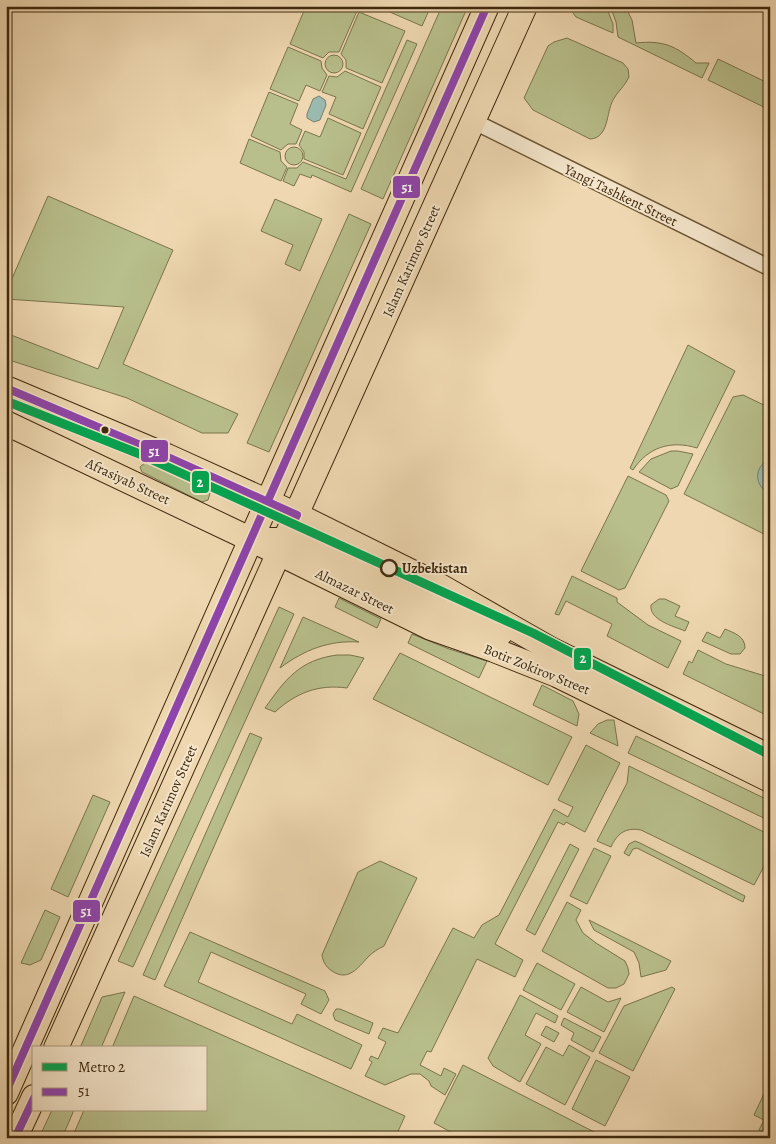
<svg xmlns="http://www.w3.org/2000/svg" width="776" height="1144" font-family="Alegreya,serif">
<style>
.green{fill:#b8bf8c;stroke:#7b744c}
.water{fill:#9ab9af;stroke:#757f6e}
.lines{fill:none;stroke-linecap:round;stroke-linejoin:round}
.street-casing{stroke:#6a5435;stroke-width:18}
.primary-casing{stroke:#3e280c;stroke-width:26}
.street{stroke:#f5e6cc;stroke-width:15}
.primary{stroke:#efd8b1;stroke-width:24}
.bus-1-casing{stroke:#f5e6cc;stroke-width:11}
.bus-1{stroke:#8e44ad;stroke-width:8}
.metro-1-casing{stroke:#f5e6cc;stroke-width:12}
.metro-1{stroke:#00a651;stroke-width:9}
.bus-dot{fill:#3e280c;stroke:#f5e6cc;stroke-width:2}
.stop-dot{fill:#f5e6cc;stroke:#3e280c;stroke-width:2.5}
.labels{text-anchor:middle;stroke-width:4;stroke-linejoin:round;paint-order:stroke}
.street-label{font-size:14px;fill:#3e280c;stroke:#f5e6cc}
.stop-label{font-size:14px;font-weight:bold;fill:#3e280c;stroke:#f5e6cc;text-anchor:start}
.line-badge{stroke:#f5e6cc;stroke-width:2}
.badge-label{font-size:14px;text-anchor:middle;font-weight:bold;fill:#fff}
</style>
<rect width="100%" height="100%" fill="#efd8b1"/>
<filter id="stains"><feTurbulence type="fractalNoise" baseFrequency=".004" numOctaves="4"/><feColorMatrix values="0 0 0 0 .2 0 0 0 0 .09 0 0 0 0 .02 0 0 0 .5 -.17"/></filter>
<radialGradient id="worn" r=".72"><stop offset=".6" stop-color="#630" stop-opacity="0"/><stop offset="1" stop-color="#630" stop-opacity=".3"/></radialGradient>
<!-- green -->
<g class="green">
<polygon points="306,6 346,6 357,11 339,52 329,52 323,58 290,44"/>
<polygon points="376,6 413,6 418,9 420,6 431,6 422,26"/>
<polygon points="442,6 468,6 383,199 361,189"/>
<polygon points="568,6 606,6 613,24 613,33 576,17"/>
<path d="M610,6H625L632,20L636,43C663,40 676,46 696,63H709L702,78L618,37L616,22Z"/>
<polygon points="359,12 405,31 382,83 346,68 346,60 341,54"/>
<path d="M567,38L623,63L628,69L629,77C625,86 617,92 613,100C606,113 609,138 590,139L533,110L524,98L548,46L554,42Z"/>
<polygon points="407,40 417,44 351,192 312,175 311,178 300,174 294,186 283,181 288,168 297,168 303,162 346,179"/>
<polygon points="288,47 321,61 322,68 327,75 320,91 306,85 299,101 270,89"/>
<circle cx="334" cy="64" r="9"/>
<polygon points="718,59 770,84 770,110 708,80"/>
<polygon points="345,71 381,87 363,129 329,114 336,97 322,92 329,76 337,77"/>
<polygon points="269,92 298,104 290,124 302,130 296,144 288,144 281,150 251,136"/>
<polygon points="328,118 361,133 343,175 304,159 304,152 299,145 305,131 320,137"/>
<polygon points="249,139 280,152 281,161 287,167 281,181 240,163"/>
<circle cx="294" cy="156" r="9"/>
<polygon points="48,196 173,250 123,364 238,414 228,433 202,433 127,398 6,359 6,333 98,369 124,307 6,299 7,290"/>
<polygon points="275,199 322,219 300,271 285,264 293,245 261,231"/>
<polygon points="349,214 371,224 269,452 247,443"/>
<path d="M688,345L735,371L697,448C671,440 648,447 633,470L630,468Z"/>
<polygon points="743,395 770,408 770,537 684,494 733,397"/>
<polygon points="671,451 678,451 693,454 678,486 671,489 639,472 651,459"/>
<polygon points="147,461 207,490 210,493 208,500 202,502 142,472 140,467"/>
<polygon points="628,476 666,495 669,501 625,588 619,590 581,571"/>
<polygon points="572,576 617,598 617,602 648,625 681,641 668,668 607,636 612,624 566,601 559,615 555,614"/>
<polygon points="339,598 381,619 377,628 335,607"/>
<path d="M659,599H665L680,606L675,616L689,622L685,631C673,626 649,620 651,605Z"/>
<polygon points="279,607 294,614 133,967 118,961"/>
<path d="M303,617L359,642C329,640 304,650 280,668Z"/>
<path d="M725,629C734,633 745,636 745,648L740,654H731L702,641L707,632L720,638Z"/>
<polygon points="412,634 449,649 487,661 479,678 408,643"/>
<polygon points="698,650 726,664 765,676 770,666 770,692 767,697 770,699 770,717 683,674 689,661 692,663"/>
<polygon points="400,653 572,737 548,785 373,699"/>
<path d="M337,655H350L364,658L347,688C318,684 296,693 275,712L265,708C285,680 299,660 337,655Z"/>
<polygon points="542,685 573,701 579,714 577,726 533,705"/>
<polygon points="607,720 614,720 618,746 590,733 598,724"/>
<polygon points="250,733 262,738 155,980 143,975"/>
<polygon points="636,736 770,801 770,821 628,753"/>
<polygon points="586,745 620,763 585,832 566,822 564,825 558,822 495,944 523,960 515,977 477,959 431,1052 427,1051 420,1065 441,1076 444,1068 456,1074 445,1095 431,1086 429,1081 420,1074 411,1074 385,1085 365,1076 372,1062 369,1060 371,1056 378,1059 386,1042 378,1038 383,1028 398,1033 453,928 474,938 482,925 499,915 554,809 568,817 573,807 558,800"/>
<path d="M629,766L770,835V855L754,885L641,830C625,827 617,834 611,847L597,841L627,783Z"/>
<polygon points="93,795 110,802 68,897 51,889"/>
<polygon points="635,841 640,843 745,896 743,902 637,848 633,849 629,856 624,853 629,844"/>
<polygon points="570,844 579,849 535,935 526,930"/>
<polygon points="594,848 611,856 587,904 570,896"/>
<path d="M380,861L417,878L384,946C378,949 373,952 368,957C358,968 348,982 332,971C326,967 323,962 322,955L358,872Z"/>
<polygon points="567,902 581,910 576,920 583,933 596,943 625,961 628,968 629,974 624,984 616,988 608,988 542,951"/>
<polygon points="45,910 60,917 41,960 30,965 21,963"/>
<polygon points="589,920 671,961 666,970 641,977 639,963 634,952 594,930"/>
<polygon points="190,932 325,991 329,1000 321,1014 301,1004 306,994 211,952 198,982 292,1024 297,1014 362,1045 351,1069 164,986"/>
<polygon points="537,963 575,984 561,1010 523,990"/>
<polygon points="581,987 608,1002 621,998 604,1032 567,1012"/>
<polygon points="672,987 675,989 633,1071 599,1053 624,1006"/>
<polygon points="125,992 101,1048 80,1048 102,997"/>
<polygon points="520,995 558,1016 555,1023 536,1013 525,1035 541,1044 520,1082 493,1066 488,1058"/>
<polygon points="134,996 405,1116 395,1138 72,1138 84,1110 206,1110 206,1048 112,1048"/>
<polygon points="336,1009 340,1009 373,1023 369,1034 335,1020 333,1014"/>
<polygon points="564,1018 601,1037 593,1052 571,1040 574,1033 561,1025"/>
<polygon points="546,1026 559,1033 554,1042 541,1035"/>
<polygon points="569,1045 590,1057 565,1105 526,1084 546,1047 563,1056"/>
<polygon points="596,1060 630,1077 605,1126 572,1109"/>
<polygon points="463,1065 606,1138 462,1138 434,1123"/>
<polygon points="770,1081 770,1136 759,1130 764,1120 754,1115"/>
<polygon points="52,1110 74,1110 62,1138 39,1138"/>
</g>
<!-- water -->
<g class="water">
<polygon points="319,96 325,100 326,105 320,120 314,122 307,118 307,114 313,99"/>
<path d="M770,459V494C754,486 753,467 770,459Z"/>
</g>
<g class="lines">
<defs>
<polyline id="street" points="473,121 770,268"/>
<g id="primary">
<polyline points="6,388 167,456 297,515 440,586 552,650 770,757"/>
<polyline points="6,423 250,539 431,628 494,650 557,675 770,780"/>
<polyline points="269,540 285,540 303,546 424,604 501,633"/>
<polyline points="56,1048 525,6"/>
<polyline points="6,1093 487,6"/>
<polyline points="15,1138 34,1097"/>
</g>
</defs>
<!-- street casing -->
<use href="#street" class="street-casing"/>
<!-- primary casing -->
<use href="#primary" class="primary-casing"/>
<!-- street -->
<use href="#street" class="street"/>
<!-- primary -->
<use href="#primary" class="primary"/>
<defs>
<g id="bus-1">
<polyline points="6,388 152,450 297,515 295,519"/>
<polyline points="6,1092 487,6"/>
<polyline points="15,1138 34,1098"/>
</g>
</defs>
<!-- bus-1 casing -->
<use href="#bus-1" class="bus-1-casing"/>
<!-- bus-1 -->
<use href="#bus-1" class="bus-1"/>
<defs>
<polyline id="metro-1" points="6,401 137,453 533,633 770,755"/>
</defs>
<!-- metro-1 casing -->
<use href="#metro-1" class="metro-1-casing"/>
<!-- metro-1 -->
<use href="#metro-1" class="metro-1"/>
</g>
<!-- markers -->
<circle class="bus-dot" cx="105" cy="430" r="4.5"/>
<circle class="stop-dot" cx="389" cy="568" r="8"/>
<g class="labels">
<!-- street labels -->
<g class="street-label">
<text transform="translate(621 195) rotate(26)" y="5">Yangi Tashkent Street</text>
<text transform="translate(411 261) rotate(-66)" y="5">Islam Karimov Street</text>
<text transform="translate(128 481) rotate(25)" y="5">Afrasiyab Street</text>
<text transform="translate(355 591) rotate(26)" y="5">Almazar Street</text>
<text transform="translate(537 669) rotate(22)" y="5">Botir Zokirov Street</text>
<text transform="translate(168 801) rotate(-66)" y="5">Islam Karimov Street</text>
</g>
<!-- stop labels -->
<g class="stop-label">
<text x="402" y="573">Uzbekistan</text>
</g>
</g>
<g class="line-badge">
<rect x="392" y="175" width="29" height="24" rx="5" fill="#8e44ad"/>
<rect x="140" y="439" width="29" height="24" rx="5" fill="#8e44ad"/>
<rect x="191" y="470" width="19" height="24" rx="5" fill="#00a651"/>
<rect x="573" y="647" width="19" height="24" rx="5" fill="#00a651"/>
<rect x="72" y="899" width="29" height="24" rx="5" fill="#8e44ad"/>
</g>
<g class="badge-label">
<text x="407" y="192">51</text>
<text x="154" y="456">51</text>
<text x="200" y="487">2</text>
<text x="583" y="663">2</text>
<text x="86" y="916">51</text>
</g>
<!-- margin -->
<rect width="776" height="1144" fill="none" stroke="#efd8b1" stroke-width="25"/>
<rect x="8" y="8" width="761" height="1129" fill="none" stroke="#3e280c" stroke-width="2.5"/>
<rect x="12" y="12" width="751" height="1119" fill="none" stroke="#3e280c"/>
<!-- legend -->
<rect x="32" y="1046" width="175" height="65" fill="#f5e6cc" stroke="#ac9a7f"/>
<rect x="42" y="1063" width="25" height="8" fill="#00a651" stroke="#ac9a7f"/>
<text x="78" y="1072" font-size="15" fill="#3e280c">Metro 2</text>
<rect x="42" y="1088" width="25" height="8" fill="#8e44ad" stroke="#ac9a7f"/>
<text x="78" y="1096" font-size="15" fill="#3e280c">51</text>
<rect width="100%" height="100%" filter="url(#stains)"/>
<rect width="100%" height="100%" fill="url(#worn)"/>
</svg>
